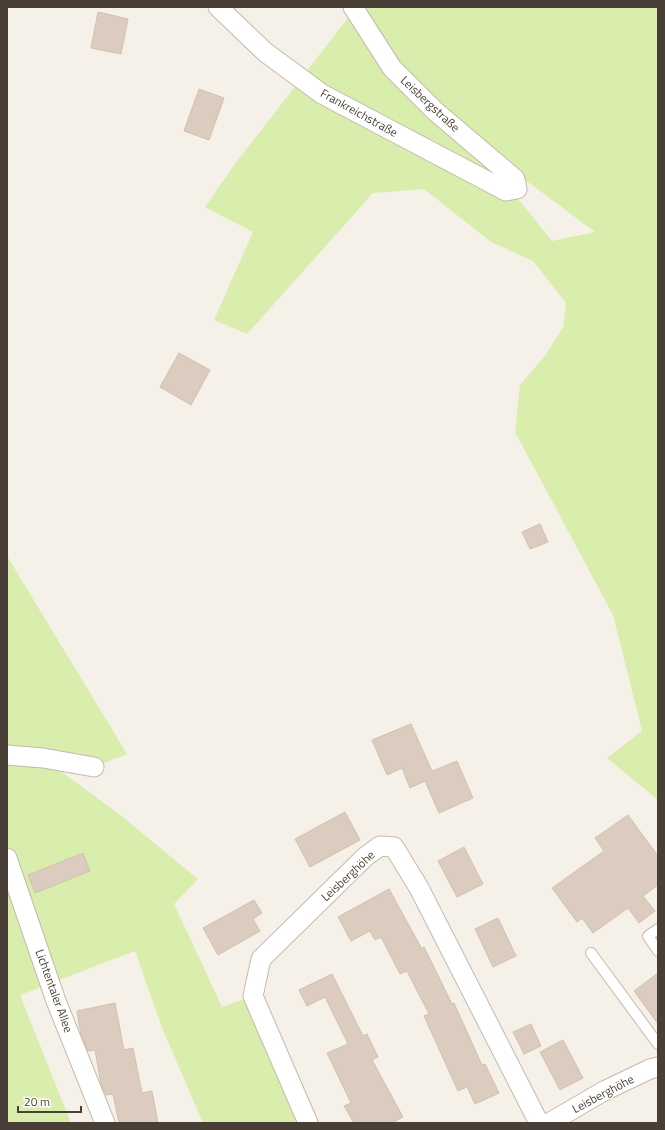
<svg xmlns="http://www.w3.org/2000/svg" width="665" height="1130" font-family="'Titillium Web',sans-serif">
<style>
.green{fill:#d9edad;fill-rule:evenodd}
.building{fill:#dbccbf;stroke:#d4c0af}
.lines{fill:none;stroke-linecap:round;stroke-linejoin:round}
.service-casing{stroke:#c5b9ac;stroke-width:12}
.minor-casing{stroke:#c5b9ac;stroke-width:21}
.service{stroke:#fff;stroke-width:10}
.minor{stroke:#fff;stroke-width:19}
.labels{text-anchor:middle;stroke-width:3;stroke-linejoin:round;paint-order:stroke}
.street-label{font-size:12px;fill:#4a3f36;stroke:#fff}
</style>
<rect width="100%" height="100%" fill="#f5f0e8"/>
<!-- green -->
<g class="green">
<path d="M353,7H658V800L607,758L642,731L613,615L515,432L520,385L545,356L563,327L566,303L533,261L491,242L424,189L373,193L247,334L214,320L253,232L205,207L235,164L354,10ZM486,154L535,187L595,232L552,241L515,195Z"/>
<polygon points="7,556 127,754 94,767 44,759 119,814 198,879 174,904 222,1007 253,996 308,1123 203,1123 163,1030 135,951 20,995 71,1123 7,1123"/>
</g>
<!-- building -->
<g class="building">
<polygon points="98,12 128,19 121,54 91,48"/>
<polygon points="199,89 224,98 209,140 184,131"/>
<polygon points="179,353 210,370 191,405 160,387"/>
<polygon points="540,524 548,542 530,549 522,532"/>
<polygon points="411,724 432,771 457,761 473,798 439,813 425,781 410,788 402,768 387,775 372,740"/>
<polygon points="345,812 360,840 310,867 295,839"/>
<polygon points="628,815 658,856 658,885 643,896 655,911 639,923 628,908 593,933 582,918 577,922 552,888 604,851 595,838"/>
<polygon points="464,847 483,884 457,897 438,861"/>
<polygon points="83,853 90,871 35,893 28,875"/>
<polygon points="389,889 422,949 424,947 452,1004 454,1003 482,1065 485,1064 499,1093 475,1104 467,1087 458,1091 424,1016 429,1014 407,971 400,974 381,937 375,940 370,931 351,941 338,917"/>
<polygon points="254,900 262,913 253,919 260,931 218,955 203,928"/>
<polygon points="498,918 516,956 493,967 475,929"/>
<polygon points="658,973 658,1024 634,991"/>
<polygon points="332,974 363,1036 367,1034 378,1057 372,1060 403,1117 392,1123 354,1123 344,1106 351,1103 327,1053 348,1044 325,997 307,1006 299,990"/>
<polygon points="115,1003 124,1050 133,1048 142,1093 152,1091 158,1123 119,1123 113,1094 106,1095 101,1084 95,1050 88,1051 81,1035 77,1011"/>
<polygon points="531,1024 541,1046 524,1054 513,1032"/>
<polygon points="563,1040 583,1078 560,1090 540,1052"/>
</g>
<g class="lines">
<defs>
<g id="service">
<polyline points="658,929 648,936 658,951"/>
<polyline points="591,953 658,1044"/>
</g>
<g id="minor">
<polyline points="218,7 265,52 322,94 506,191 517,189 515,179 435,111 392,68 353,7"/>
<polyline points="7,755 43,758 94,767"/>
<polyline points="7,858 56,1001 105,1123"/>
<polyline points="308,1123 253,996 261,959 365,857 380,846 394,847 419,888 539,1123"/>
<polyline points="549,1123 604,1091 650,1069 658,1067"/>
</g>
</defs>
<!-- service casing -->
<use href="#service" class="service-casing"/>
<!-- minor casing -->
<use href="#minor" class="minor-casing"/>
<!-- service -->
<use href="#service" class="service"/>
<!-- minor -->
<use href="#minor" class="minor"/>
</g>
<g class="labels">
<!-- street labels -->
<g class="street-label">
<text transform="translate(430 104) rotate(43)" y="4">Leisbergstraße</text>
<text transform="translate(359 113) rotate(29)" y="4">Frankreichstraße</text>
<text transform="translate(348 876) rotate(-43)" y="4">Leisberghöhe</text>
<text transform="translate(54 991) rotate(70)" y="4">Lichtentaler Allee</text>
<text transform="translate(603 1094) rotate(-28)" y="4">Leisberghöhe</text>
</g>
</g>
<!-- border -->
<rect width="665" height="1130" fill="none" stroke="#4a3f36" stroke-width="16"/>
<!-- scale -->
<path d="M18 1106v6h63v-6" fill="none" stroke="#4a3f36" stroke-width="2"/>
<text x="24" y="1106" font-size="12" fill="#4a3f36" stroke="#ffffff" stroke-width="3" paint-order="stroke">20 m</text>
</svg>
